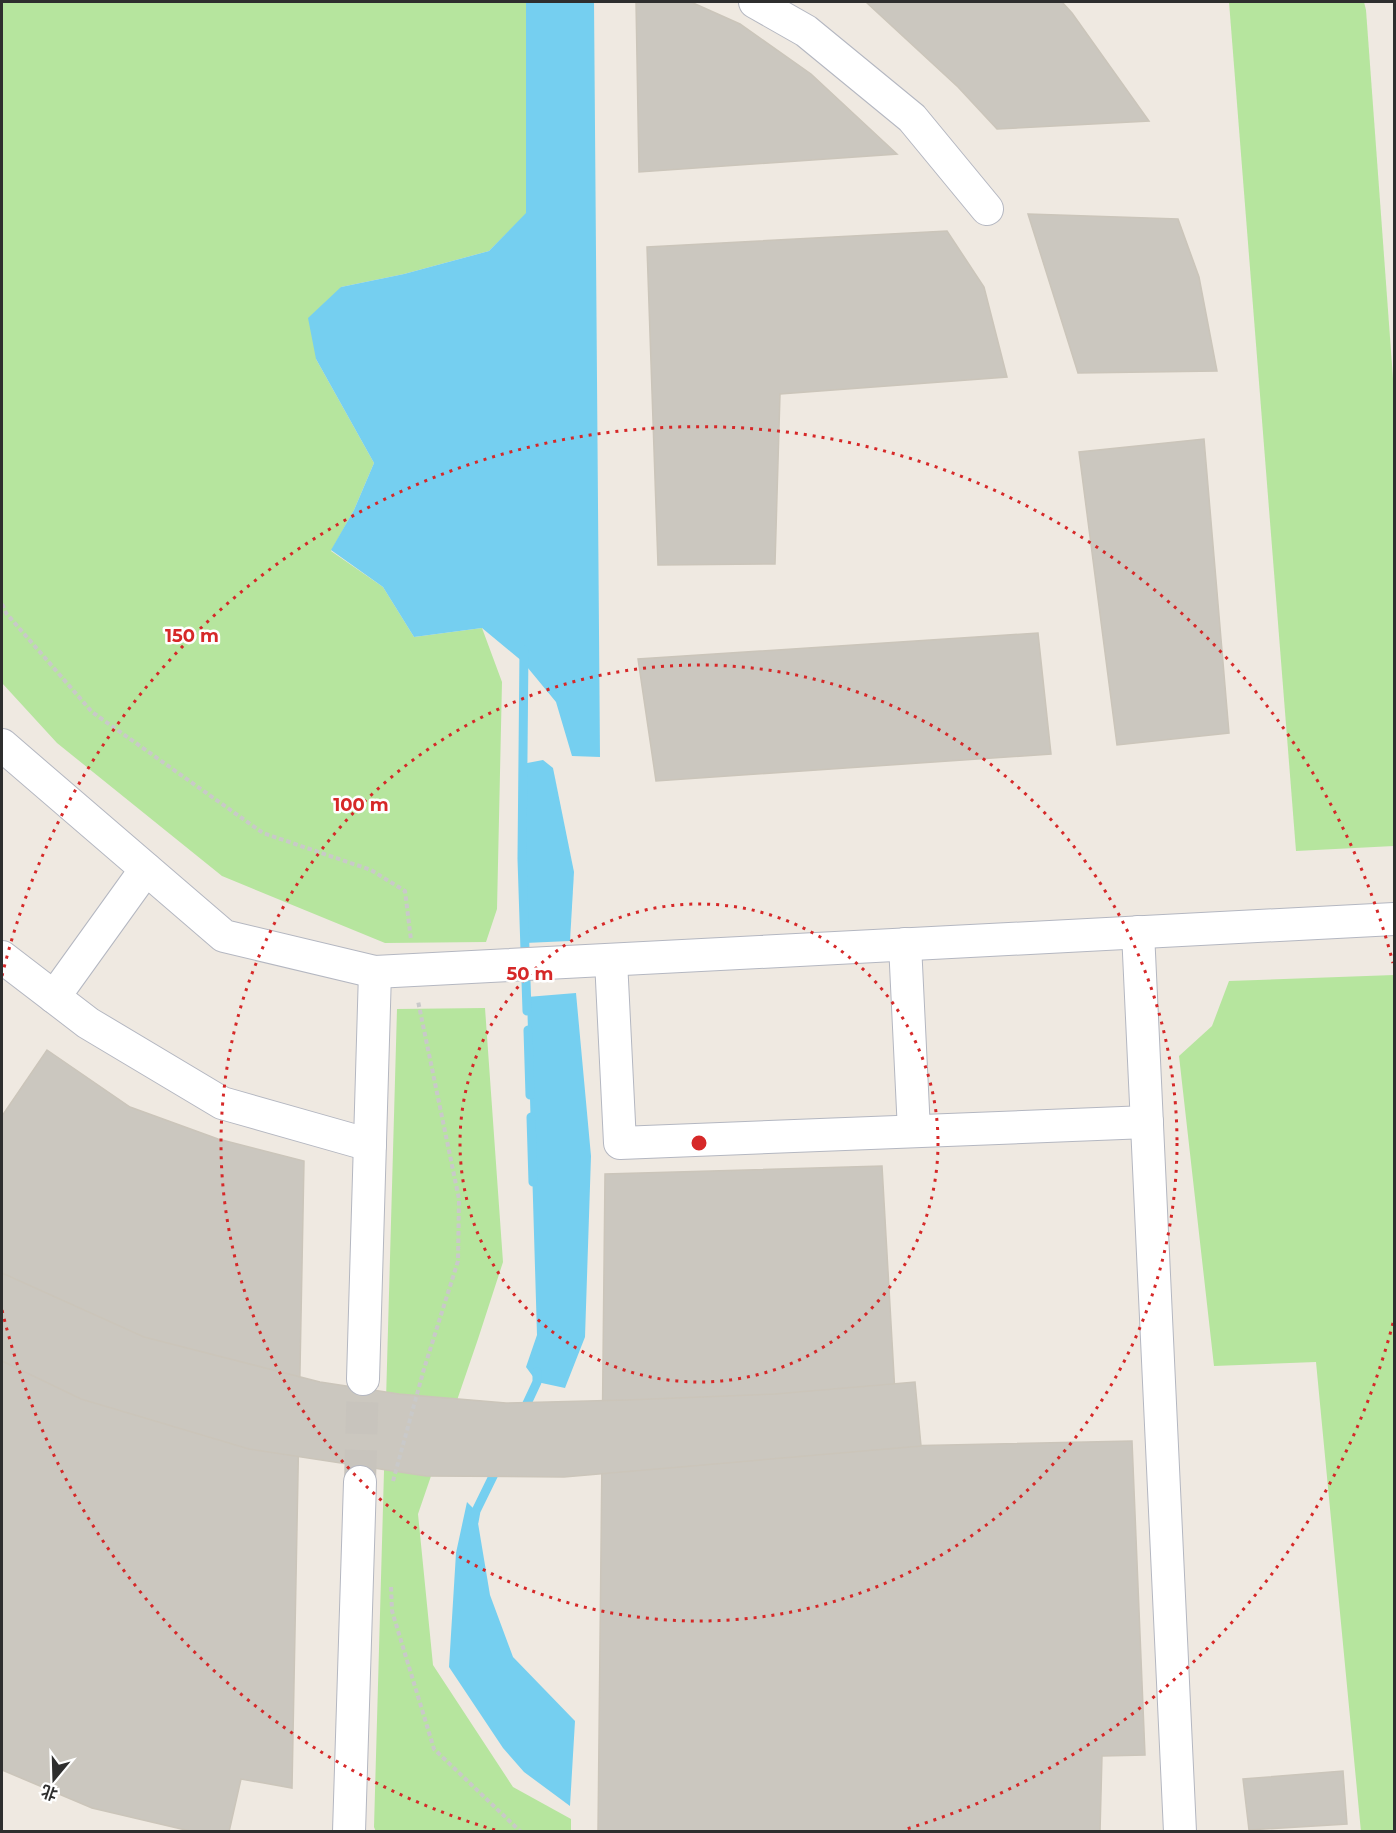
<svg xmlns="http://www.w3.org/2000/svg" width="1396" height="1833" font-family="Montserrat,'Noto Sans SC',sans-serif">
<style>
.green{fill:#b6e59e}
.water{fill:#75cff0}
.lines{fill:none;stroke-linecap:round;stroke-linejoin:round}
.stream{stroke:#75cff0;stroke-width:9}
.building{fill:#cbc7bf;stroke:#cbc5ba;stroke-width:1.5}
.minor-tunnel{stroke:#c8c4bd;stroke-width:32;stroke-dasharray:32 16;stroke-linecap:butt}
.minor-casing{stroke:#b4b7c1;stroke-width:34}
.path{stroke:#c9c9c9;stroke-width:4;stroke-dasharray:4.5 3;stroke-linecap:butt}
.minor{stroke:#fff;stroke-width:32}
.ring{fill:none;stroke:#d62828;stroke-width:3;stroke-dasharray:3 6}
.centre{fill:#d62828;stroke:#fff;stroke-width:3}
.ring-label{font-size:18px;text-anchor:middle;font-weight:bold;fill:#d62828;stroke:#fff;stroke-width:5;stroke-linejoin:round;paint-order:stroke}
</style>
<rect width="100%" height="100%" fill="#efe9e1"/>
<!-- green -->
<g class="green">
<polygon points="2,2 546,2 527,213 489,251 404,274 341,287 316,359 374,463 354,510 331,551 383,587 414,637 482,628 502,682 497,909 486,942 385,943 222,876 57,743 2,683"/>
<polygon points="1229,2 1364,2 1366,10 1394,392 1394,846 1296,851"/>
<polygon points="1394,975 1394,1831 1361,1832 1316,1362 1214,1366 1179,1056 1212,1026 1229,981"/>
<polygon points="485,1008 503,1262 478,1339 418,1514 433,1665 513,1787 571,1819 571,1831 376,1832 374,1827 397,1009"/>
</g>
<!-- water -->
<g class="water">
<polygon points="526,2 594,2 600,757 572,756 556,702 523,662 482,628 414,637 383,587 331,550 354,510 374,463 316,359 308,318 341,287 404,274 489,251 526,213"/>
<polygon points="543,760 553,768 574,872 570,941 525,943 522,764"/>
<polygon points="576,993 591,1156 585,1337 565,1388 537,1382 526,1367 537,1335 527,997"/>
<polygon points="467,1502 476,1511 490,1595 513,1657 575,1721 570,1806 524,1772 503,1748 449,1667 456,1553"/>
</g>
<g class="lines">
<!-- stream -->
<g class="stream">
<polyline points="524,650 522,859 527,1011"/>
<polyline points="528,1030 530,1095"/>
<polyline points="531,1117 533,1182"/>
<polyline points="523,1412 537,1382 537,1372"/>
<polyline points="474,1522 476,1511 498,1466"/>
</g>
</g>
<!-- building -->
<g class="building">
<polygon points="636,2 691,2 740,24 811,74 897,154 639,172"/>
<polygon points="866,2 1062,2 1072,13 1149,121 997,129 958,87"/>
<polygon points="1028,214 1178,219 1199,277 1217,371 1078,373"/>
<polygon points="947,231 984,287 1007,377 780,394 775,564 658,565 647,247"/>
<polygon points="1204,439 1229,733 1117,745 1079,452"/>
<polygon points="1038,633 1051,754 656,781 638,659"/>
<polygon points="47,1050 130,1107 218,1139 304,1161 292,1788 241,1779 229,1832 194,1832 92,1808 2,1770 2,1116"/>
<polygon points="882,1166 898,1446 1132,1441 1145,1755 1102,1756 1100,1832 598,1832 605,1174"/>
<polygon points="2,1273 144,1337 320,1382 399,1394 506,1403 627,1400 775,1394 915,1382 921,1446 564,1477 426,1476 249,1449 81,1399 2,1361"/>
<polygon points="1343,1771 1347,1824 1249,1830 1243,1779"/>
</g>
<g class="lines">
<!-- minor-tunnel -->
<polyline class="minor-tunnel" points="360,1482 363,1379"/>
<defs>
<g id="minor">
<polyline points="755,2 806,31 912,118 987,209"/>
<polyline points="2,745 224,936 375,972"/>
<polyline points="1138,932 1180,1832"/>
<polyline points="905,944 914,1131"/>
<polyline points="2,957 88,1023 222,1103 370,1145"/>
<polyline points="611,960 620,1143 1147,1122"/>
<polyline points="54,997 146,869"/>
<polyline points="363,1379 375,972 1394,919"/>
<polyline points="349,1832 360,1482"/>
</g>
</defs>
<!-- minor casing -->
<use href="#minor" class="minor-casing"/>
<!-- path -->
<g class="path">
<polyline points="2,604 6,613 92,712 263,833 371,870 405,891 411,940"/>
<polyline points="393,1481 424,1369 458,1261 459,1199 418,1001"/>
<polyline points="391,1587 392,1611 434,1749 521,1832"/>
</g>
<!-- minor -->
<use href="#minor" class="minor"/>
</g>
<!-- distance rings -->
<g class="ring">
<circle cx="699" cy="1143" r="239"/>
<circle cx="699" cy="1143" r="478"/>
<path d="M1393 1323A717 717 0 0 1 903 1830M495 1830A717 717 0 0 1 2 1310M2 976A717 717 0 0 1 1393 963"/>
</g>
<circle cx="699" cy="1143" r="9" class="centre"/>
<g class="ring-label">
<text x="192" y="642">150 m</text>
<text x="361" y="811">100 m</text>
<text x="530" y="980">50 m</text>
</g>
<!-- border -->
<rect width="1396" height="1833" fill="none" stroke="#2e2e2e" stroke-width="6"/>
<!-- north arrow -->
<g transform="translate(54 1779) rotate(199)" stroke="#ffffff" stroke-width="4.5" paint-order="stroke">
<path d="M0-4.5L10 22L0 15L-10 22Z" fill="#2e2e2e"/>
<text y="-9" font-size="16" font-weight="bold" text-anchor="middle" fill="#2e2e2e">北</text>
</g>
</svg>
